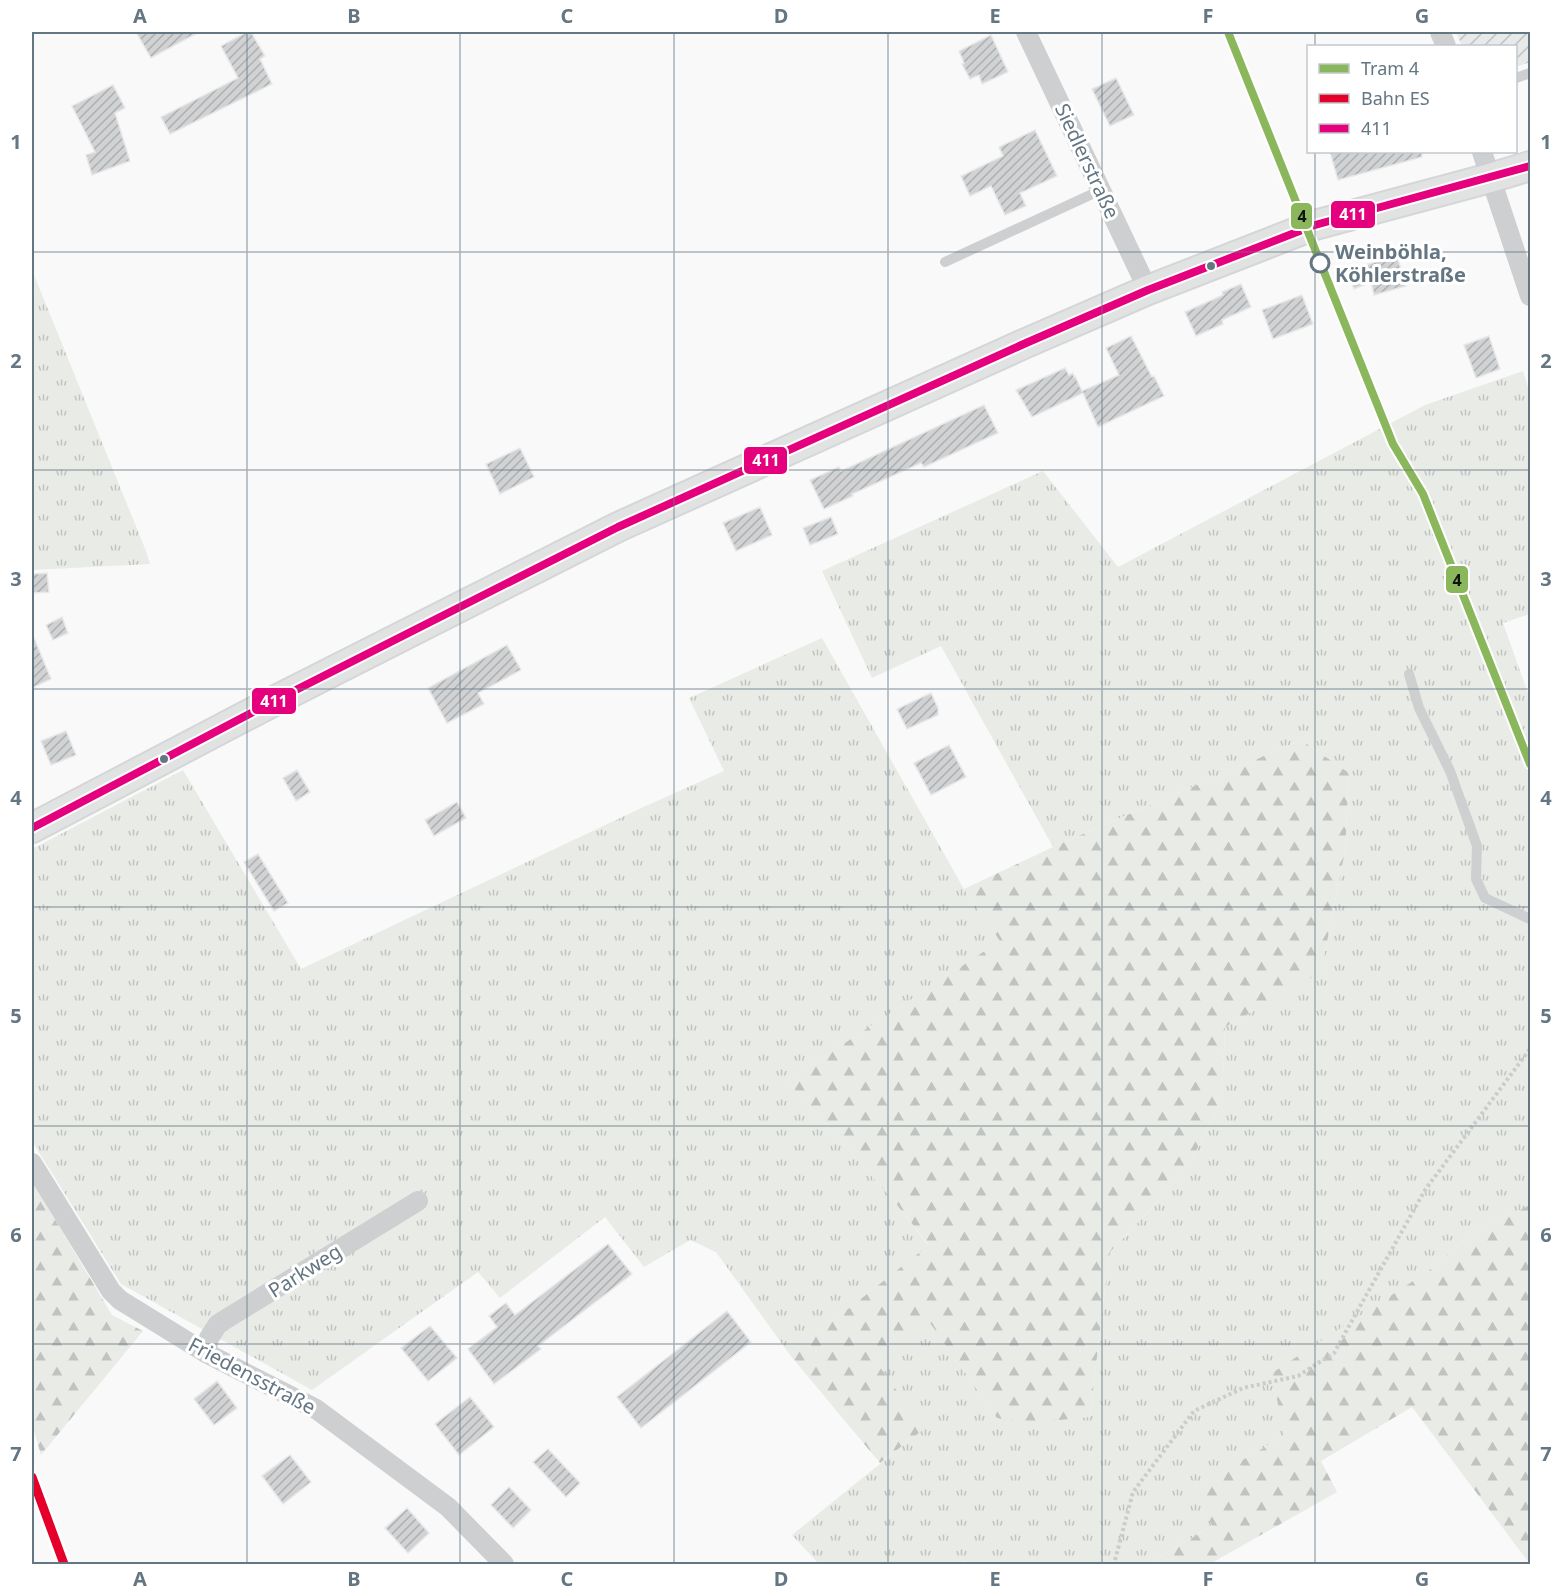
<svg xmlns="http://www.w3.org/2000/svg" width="1562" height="1596" font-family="'Noto Sans',sans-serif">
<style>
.industrial{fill:url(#industrial-furrows)}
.grass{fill:url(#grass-tufts)}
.forest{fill:url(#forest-firs)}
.building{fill:url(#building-hatch);stroke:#e8e8e8;stroke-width:1.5}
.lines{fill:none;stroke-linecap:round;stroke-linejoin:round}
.secondary-casing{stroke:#d5d6d7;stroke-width:32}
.path{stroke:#cbcccd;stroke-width:4;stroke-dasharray:3 3;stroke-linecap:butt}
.lane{stroke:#cecfd0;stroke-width:10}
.street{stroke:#cecfd0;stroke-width:20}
.secondary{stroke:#e1e2e2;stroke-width:28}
.bus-1-casing{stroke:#fff;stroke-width:12}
.bus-1{stroke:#e5007d;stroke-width:8}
.rail-1-casing{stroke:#fff;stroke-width:14}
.rail-1{stroke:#e4002b;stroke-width:9}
.tram-1-casing{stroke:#fff;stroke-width:12}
.tram-1{stroke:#8bb75c;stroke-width:8}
.grid{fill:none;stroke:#657683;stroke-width:1.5;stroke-opacity:0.55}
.stop-dot{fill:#fff;stroke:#657683;stroke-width:3}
.bus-dot{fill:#657683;stroke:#fff;stroke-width:2}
.labels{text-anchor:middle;stroke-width:6;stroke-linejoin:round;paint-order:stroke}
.street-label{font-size:20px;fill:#657683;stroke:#fff}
.stop-label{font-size:20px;font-weight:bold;fill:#657683;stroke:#fff;text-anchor:start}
.line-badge{stroke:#fff;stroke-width:2}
.badge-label{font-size:16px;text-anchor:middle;font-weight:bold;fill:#fff}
.pale-badge-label{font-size:16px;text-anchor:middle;font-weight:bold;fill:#111}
.neatline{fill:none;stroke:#657683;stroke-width:2}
.grid-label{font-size:20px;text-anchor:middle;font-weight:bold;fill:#657683}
</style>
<defs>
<pattern id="industrial-furrows" width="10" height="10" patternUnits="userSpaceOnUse" patternTransform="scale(1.5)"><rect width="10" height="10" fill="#e8e9e9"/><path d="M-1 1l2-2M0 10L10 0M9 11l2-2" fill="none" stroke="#c0c1c2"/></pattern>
<pattern id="grass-tufts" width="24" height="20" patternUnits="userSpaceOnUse" patternTransform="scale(1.5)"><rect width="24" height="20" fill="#e8ebe6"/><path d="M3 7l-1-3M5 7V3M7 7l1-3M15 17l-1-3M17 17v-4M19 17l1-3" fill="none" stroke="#c0c3c0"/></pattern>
<pattern id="forest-firs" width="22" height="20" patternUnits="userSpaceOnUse" patternTransform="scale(1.5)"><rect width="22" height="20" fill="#e8ebe6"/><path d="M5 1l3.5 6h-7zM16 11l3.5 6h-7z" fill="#c0c3c0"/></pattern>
<pattern id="building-hatch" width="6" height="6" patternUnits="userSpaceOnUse" patternTransform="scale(1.5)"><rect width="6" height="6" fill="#d0d2d3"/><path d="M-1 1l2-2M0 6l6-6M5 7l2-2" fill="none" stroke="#acafb1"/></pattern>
</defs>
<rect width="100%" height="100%" fill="#f9f9f9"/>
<!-- industrial -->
<polygon class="industrial" points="1456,32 1530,32 1530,62 1516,67 1516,46 1462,46"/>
<!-- grass -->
<g class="grass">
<polygon points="32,270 146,551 150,564 32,570"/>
<polygon points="1523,371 1530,394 1530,614 1503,623 1530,699 1530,1205 1478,1230 1427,1272 1284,1436 1195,1488 1212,1526 1148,1564 967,1564 963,1561 959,1564 819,1564 792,1535 923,1429 875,1360 928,1319 997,1418 1090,1417 1109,1253 1163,1196 1191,1161 1222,1100 1225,1027 1321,971 1345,851 1349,773 1301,740 1053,847 941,646 872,678 822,571 1043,471 1118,567 1425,405"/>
<polygon points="822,638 964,889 1001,941 787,1081 893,1200 929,1246 790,1355 716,1252 690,1240 644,1267 605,1217 500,1298 478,1272 312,1390 121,1284 32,1141 32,849 183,770 301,969 637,810 724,771 689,698"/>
</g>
<!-- forest -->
<g class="forest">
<polygon points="1301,740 1349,773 1345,851 1321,972 1225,1027 1222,1100 1191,1161 1163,1196 1109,1253 1090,1417 1029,1423 997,1418 928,1320 875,1360 924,1429 880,1463 790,1355 929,1245 893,1200 787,1081 1000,941 964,889 1053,847"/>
<polygon points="32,1181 112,1315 143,1331 41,1455 32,1424"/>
<polygon points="1530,1205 1530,1564 1412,1407 1321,1461 1337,1492 1210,1564 1148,1564 1212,1526 1194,1488 1284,1436 1272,1373 1427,1272 1478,1230"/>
</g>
<!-- building -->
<g class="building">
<polygon points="136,32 199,32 151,58"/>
<polygon points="247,32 251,32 265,56 260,59 272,84 170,134 161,117 238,78 221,46"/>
<polygon points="991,35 1008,72 982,84 979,75 970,79 962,64 964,63 959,51"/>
<polygon points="1116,78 1134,115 1110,126 1092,89"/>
<polygon points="113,85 125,108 115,113 130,161 92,175 86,155 95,152 72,106"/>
<polygon points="1035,130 1057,176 1020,193 1026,206 1005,215 991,186 970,196 961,176 1003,156 999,147"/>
<polygon points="1330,152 1422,152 1422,157 1338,180"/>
<polygon points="1397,256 1406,286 1374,295 1371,282 1354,289 1347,270"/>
<polygon points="1241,284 1251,307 1222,320 1223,324 1196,336 1185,312 1223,295 1222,292"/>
<polygon points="1302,295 1313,324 1273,339 1262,310"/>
<polygon points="1131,336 1152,377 1154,376 1164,396 1098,427 1083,393 1032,417 1016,390 1065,368 1069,375 1073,373 1074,377 1075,376 1082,391 1119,375 1106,348"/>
<polygon points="1489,336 1500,369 1476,378 1464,345"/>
<polygon points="984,405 998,433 924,467 921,463 852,494 853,496 824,509 810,480 839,467 841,471"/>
<polygon points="520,448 534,477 500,494 486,464"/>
<polygon points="760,507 772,535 736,551 723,523"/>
<polygon points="831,517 838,534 810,545 803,528"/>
<polygon points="47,573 49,592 32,593 32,574"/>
<polygon points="62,617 68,633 53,640 46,625"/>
<polygon points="32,633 51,679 32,688"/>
<polygon points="507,645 521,670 478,693 484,704 447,723 428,688"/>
<polygon points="931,693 938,708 938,715 907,729 897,709"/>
<polygon points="66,731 76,755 51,765 41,741"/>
<polygon points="949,745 966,777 931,795 914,763"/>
<polygon points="297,770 310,792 296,801 283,778"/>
<polygon points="457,802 466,818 434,836 425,820"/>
<polygon points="258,854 288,903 274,911 244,862"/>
<polygon points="608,1244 632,1274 538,1346 541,1349 494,1384 468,1349 497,1327 489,1316 506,1303 515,1315"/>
<polygon points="727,1311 751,1342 641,1428 617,1397"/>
<polygon points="430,1326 457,1358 428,1381 401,1348"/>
<polygon points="217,1381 237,1408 214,1425 194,1399"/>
<polygon points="470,1397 494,1427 459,1455 435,1424"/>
<polygon points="548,1449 580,1483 566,1497 533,1462"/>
<polygon points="290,1455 311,1482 283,1504 262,1476"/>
<polygon points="509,1487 531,1510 513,1528 491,1505"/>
<polygon points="407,1508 429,1533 408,1553 385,1528"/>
</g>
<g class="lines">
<defs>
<polyline id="secondary" points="32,828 278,699 618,527 1026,343 1148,290 1315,225 1490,178 1530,166"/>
</defs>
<!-- secondary casing -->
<use href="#secondary" class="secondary-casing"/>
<!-- path -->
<polyline class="path" points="1115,1560 1133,1492 1194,1411 1243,1388 1298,1376 1334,1353 1425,1190 1530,1049"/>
<!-- lane -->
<g class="lane">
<polyline points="1516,78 1530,73"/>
<polyline points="945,262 1101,190"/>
<polyline points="1409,674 1419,708 1450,771 1477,846 1476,879 1485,898 1530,919"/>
</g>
<!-- street -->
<g class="street">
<polyline points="1026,32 1148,290"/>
<polyline points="1440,32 1446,46"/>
<polyline points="1482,152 1530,296"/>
<polyline points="32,1163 111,1291 120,1300 206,1353 316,1409 448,1507 504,1564"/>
<polyline points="206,1353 209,1338 218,1324 418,1201"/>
</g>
<!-- secondary -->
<use href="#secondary" class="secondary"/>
<defs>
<polyline id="bus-1" points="32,828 278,699 618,527 1026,343 1148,290 1315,225 1530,166"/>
</defs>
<!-- bus-1 casing -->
<use href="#bus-1" class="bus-1-casing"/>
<!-- bus-1 -->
<use href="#bus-1" class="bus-1"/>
<defs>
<polyline id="rail-1" points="32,1477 64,1564"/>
</defs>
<!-- rail-1 casing -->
<use href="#rail-1" class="rail-1-casing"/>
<!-- rail-1 -->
<use href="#rail-1" class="rail-1"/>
<defs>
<polyline id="tram-1" points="1228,32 1393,444 1423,494 1530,764"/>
</defs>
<!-- tram-1 casing -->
<use href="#tram-1" class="tram-1-casing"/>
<!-- tram-1 -->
<use href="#tram-1" class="tram-1"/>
</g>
<!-- grid -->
<path class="grid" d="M247,32V1564M460,32V1564M674,32V1564M888,32V1564M1102,32V1564M1315,32V46M1315,152V1564M32,252H1530M32,470H1530M32,689H1530M32,907H1530M32,1126H1530M32,1344H1530"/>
<!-- markers -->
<circle class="stop-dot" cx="1320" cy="263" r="9"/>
<g class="bus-dot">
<circle cx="1211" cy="266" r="5"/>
<circle cx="164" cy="759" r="5"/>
</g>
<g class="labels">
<!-- street labels -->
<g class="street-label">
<text transform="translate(1087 161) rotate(65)" y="7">Siedlerstraße</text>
<text transform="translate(305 1271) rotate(-32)" y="7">Parkweg</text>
<text transform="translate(252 1376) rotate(28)" y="7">Friedensstraße</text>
</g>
<!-- stop labels -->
<g class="stop-label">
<text x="1335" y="259">Weinböhla,<tspan x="1335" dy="23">Köhlerstraße</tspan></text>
</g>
</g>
<g class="line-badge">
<rect x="1330" y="200" width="46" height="29" rx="6" fill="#e5007d"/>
<rect x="1290" y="202" width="23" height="28" rx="6" fill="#8bb75c"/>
<rect x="743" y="446" width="45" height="29" rx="6" fill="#e5007d"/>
<rect x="1445" y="565" width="24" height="29" rx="6" fill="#8bb75c"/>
<rect x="251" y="687" width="46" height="28" rx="6" fill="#e5007d"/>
</g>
<g class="badge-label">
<text x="1353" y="220">411</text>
<text x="766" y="466">411</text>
<text x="274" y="707">411</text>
</g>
<g class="pale-badge-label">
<text x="1302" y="222">4</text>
<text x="1457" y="586">4</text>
</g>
<!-- border -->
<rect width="1562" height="1596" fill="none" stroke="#ffffff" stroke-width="66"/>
<!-- legend -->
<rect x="1307" y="45" width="210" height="108" fill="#ffffff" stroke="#c1c8cd" stroke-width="1.5"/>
<rect x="1319" y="64" width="30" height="9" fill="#8bb75c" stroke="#c1c8cd" stroke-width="1.5"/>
<text x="1361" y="75" font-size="18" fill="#657683">Tram 4</text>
<rect x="1319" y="94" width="30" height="9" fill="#e4002b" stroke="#c1c8cd" stroke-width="1.5"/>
<text x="1361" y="105" font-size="18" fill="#657683">Bahn ES</text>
<rect x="1319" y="124" width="30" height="9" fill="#e5007d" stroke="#c1c8cd" stroke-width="1.5"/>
<text x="1361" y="135" font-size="18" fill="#657683">411</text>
<rect x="33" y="33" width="1496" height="1530" class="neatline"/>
<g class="grid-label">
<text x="140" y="23">A</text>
<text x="354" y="23">B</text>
<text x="567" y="23">C</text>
<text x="781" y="23">D</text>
<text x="995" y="23">E</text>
<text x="1208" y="23">F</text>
<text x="1422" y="23">G</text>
<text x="16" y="149">1</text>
<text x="1546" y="149">1</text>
<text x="16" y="368">2</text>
<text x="1546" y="368">2</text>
<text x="16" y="586">3</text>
<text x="1546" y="586">3</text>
<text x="16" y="805">4</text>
<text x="1546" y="805">4</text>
<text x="16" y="1023">5</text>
<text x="1546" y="1023">5</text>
<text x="16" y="1242">6</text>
<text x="1546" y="1242">6</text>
<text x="16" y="1461">7</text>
<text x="1546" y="1461">7</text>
<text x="140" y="1586">A</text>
<text x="354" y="1586">B</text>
<text x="567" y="1586">C</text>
<text x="781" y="1586">D</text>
<text x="995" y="1586">E</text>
<text x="1208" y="1586">F</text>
<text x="1422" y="1586">G</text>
</g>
</svg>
